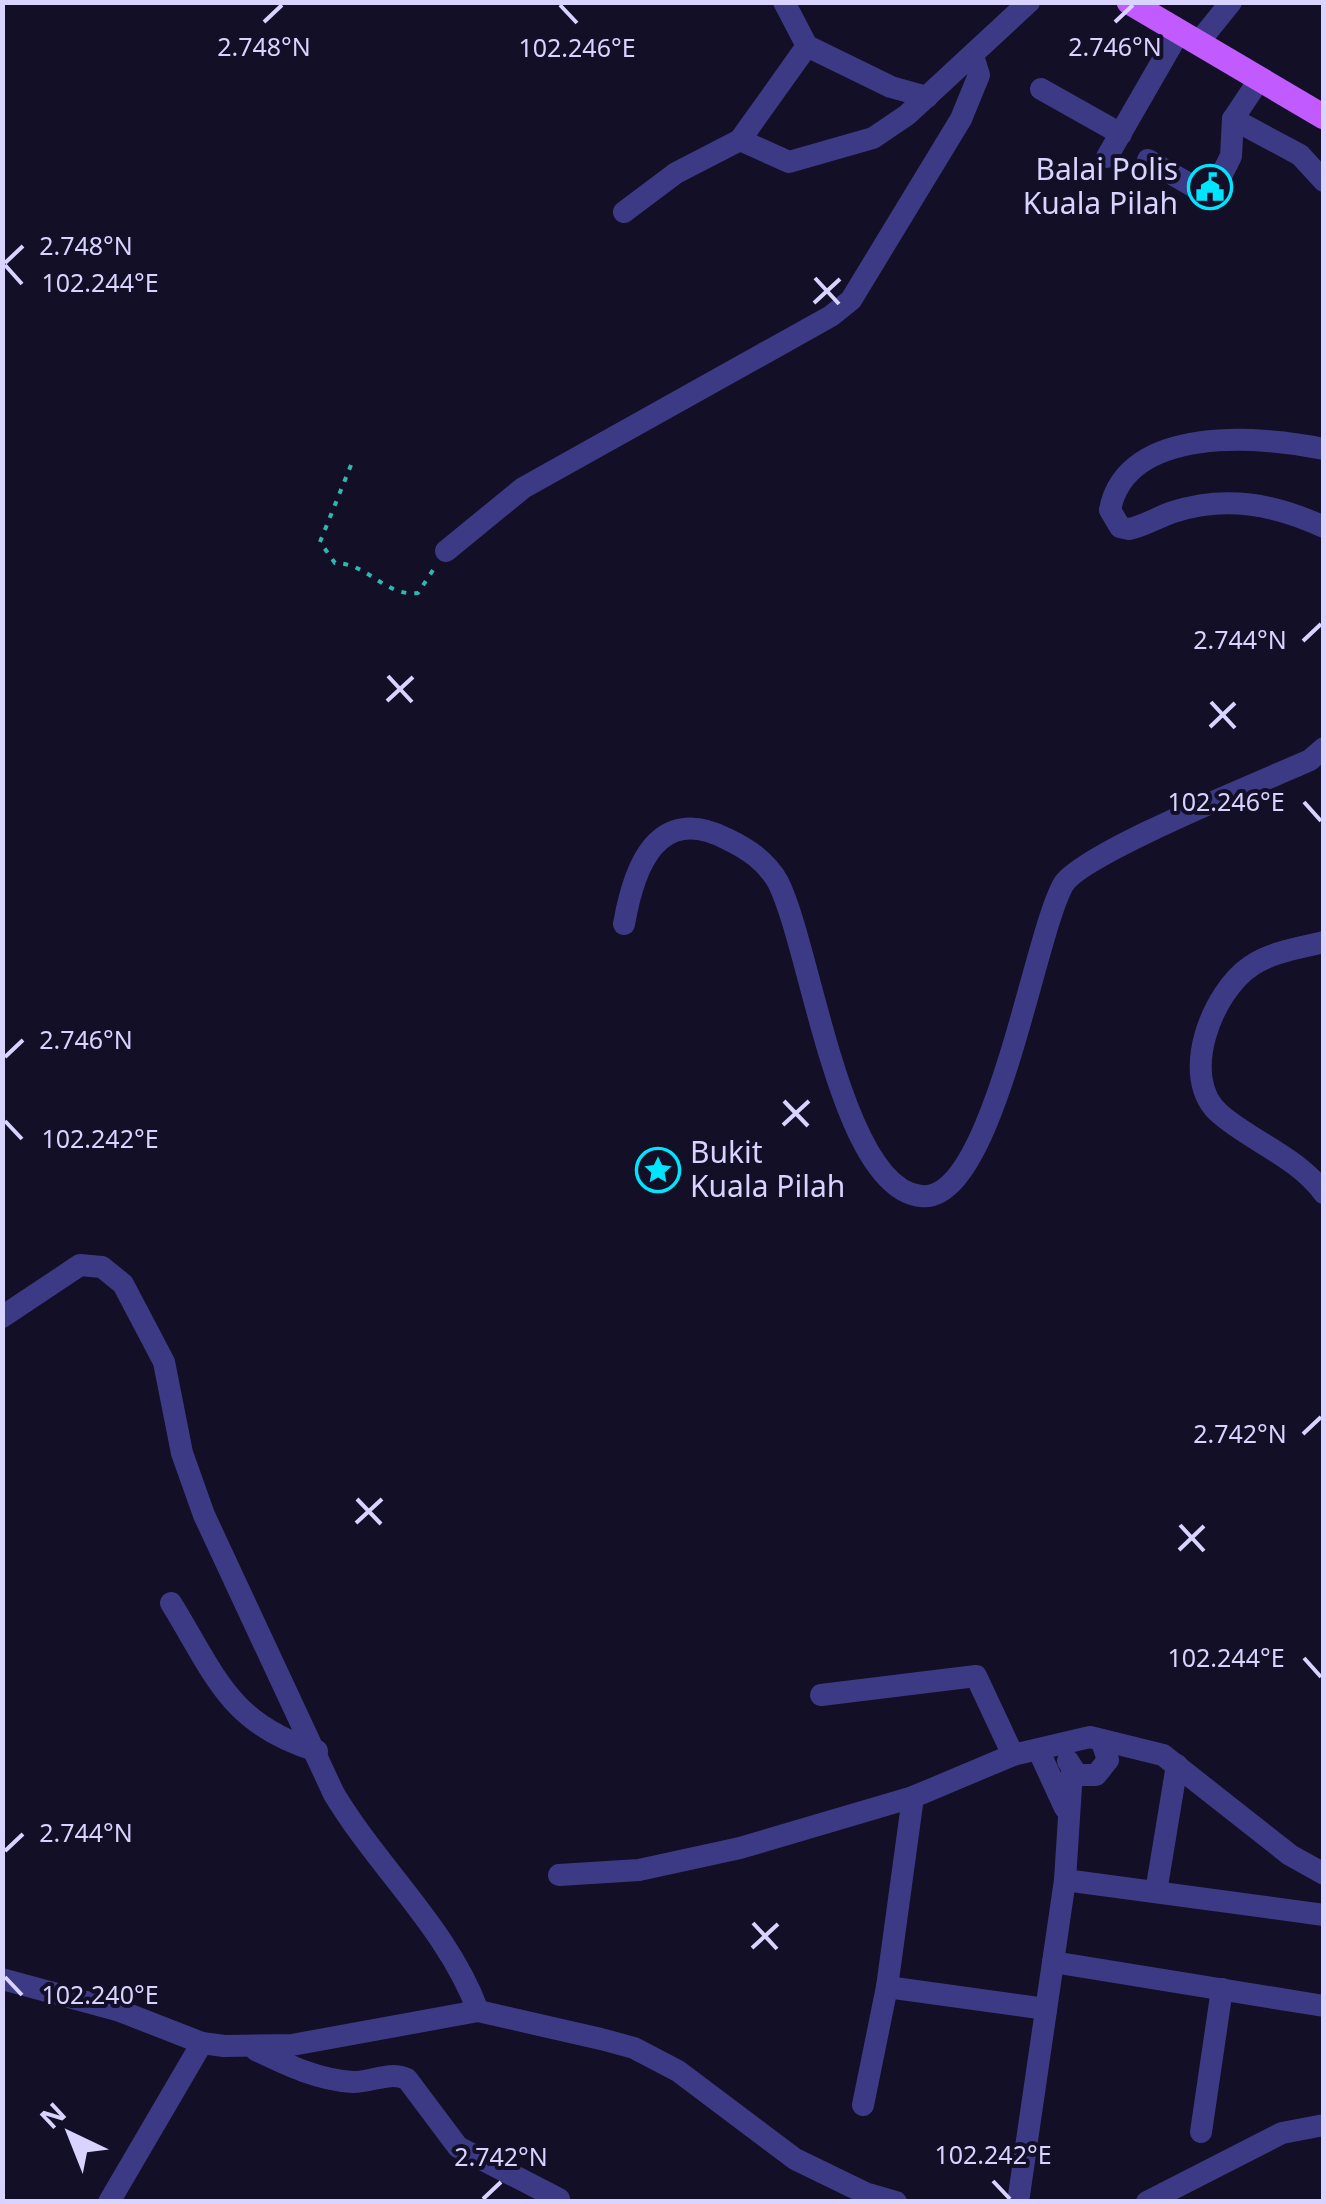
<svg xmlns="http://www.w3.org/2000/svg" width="1326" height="2204" font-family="'Noto Sans',sans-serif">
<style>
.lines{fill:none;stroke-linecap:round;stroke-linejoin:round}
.path{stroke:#2fb8b0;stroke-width:4;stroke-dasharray:5 8;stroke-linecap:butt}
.minor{stroke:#3d3a85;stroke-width:22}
.major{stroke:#c25bff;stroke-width:25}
.ticks{fill:none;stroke:#d9d4ff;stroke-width:4}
.labels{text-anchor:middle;stroke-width:8;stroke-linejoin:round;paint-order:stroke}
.poi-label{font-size:30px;fill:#d9d4ff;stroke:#130f26;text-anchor:end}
.ticks-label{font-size:25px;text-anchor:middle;fill:#d9d4ff;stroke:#130f26;stroke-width:8;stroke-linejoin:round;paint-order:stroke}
</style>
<rect width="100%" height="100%" fill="#130f26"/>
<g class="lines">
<!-- path -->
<path class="path" d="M351,465L320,542L335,563C368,563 385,597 418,593L435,567"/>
<!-- minor -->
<g class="minor">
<polyline points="784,2 807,46 891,87 927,97"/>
<polyline points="1198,43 1231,2"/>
<polyline points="1041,89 1121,134"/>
<polyline points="1233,119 1300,155 1324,181"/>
<polyline points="740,140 807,46"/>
<polyline points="1107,157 1179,32"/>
<polyline points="1148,160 1196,188 1218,182 1231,156 1233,119 1259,80"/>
<polyline points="624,212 676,173 740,140 789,162 873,138 907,115 1029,2"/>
<path d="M1324,449C1262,436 1126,424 1110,510L1120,527L1129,529C1144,526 1158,517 1173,512C1226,495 1274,504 1324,527"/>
<polyline points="446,551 523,488 831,316 851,300 961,119 979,75 973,56"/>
<path d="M624,924C634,867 657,803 727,839C748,849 766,861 778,882C811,947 840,1188 921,1196C993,1204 1033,939 1063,885C1080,854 1266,780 1310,760L1324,748"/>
<path d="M1324,942C1300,948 1271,952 1251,966C1212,992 1178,1078 1220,1114C1254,1143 1296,1156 1324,1193"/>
<path d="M2,1317L80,1265L102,1267L123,1284L164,1362L182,1453L204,1515L334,1794C379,1869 448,1929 478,2011"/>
<path d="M171,1603C216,1676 229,1724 317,1751"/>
<polyline points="821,1695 976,1676 1013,1755"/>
<polyline points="1042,1758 1065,1808"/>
<polyline points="1068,1761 1077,1775 1096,1775 1108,1760 1102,1742"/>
<polyline points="559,1875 639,1870 740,1848 913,1797 1013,1755 1090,1737 1163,1755 1290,1855 1324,1874"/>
<polyline points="1065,1880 1324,1915"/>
<polyline points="1156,1892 1177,1765"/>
<polyline points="1053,1962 1324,2006"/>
<polyline points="2,1979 120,2011 202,2043 224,2046 292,2045 478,2011 601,2039 634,2048 678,2071 795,2159 865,2193 896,2202"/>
<polyline points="887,1987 1046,2009"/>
<path d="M256,2050C287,2065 318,2080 353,2082C373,2082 389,2071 407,2079L458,2147L559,2199"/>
<polyline points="863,2105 887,1987 913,1797"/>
<polyline points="1201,2132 1222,1989"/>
<polyline points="109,2202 202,2043"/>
<polyline points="1018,2202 1065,1880 1072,1771"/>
<polyline points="1147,2202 1282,2133 1324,2125"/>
</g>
<!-- major -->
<polyline class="major" points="1129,2 1324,117"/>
</g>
<!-- ticks -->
<path class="ticks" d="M560,5L577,23M264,22L282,5M1115,22L1133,5M5,263L23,246M5,265L22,284M815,278L839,304M814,303L840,279M1303,641L1321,624M388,676L412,702M387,701L413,677M1211,702L1235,728M1210,727L1235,703M1304,802L1321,821M5,1057L23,1040M784,1101L808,1126M5,1121L22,1139M783,1125L809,1101M1303,1434L1321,1417M357,1499L381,1524M356,1523L382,1499M1180,1525L1204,1551M1179,1550L1204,1526M1304,1658L1321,1677M5,1851L23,1834M753,1923L777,1949M752,1948L778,1924M5,1977L22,1995M993,2181L1010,2199M483,2199L501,2182"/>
<!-- icons -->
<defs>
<symbol id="civic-ring" viewBox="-11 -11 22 22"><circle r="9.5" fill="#130f26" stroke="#00e5ff" stroke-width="1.5"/><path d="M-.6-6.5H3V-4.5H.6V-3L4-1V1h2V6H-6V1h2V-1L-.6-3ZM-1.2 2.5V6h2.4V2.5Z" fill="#00e5ff"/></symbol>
<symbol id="sight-ring" viewBox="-11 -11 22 22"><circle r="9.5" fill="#130f26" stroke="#00e5ff" stroke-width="1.5"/><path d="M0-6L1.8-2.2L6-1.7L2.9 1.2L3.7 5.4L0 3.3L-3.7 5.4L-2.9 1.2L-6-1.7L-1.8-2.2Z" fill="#00e5ff"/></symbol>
</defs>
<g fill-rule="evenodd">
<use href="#civic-ring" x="1185" y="162" width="50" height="50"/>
<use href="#sight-ring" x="633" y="1145" width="50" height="50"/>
</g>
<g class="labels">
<!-- poi labels -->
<g class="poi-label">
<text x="1178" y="180">Balai Polis<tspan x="1178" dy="34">Kuala Pilah</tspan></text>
<text x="690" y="1163" text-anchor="start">Bukit<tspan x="690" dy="34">Kuala Pilah</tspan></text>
</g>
</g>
<g class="ticks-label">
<text x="264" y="56">2.748°N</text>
<text x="1115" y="56">2.746°N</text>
<text x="577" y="57">102.246°E</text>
<text x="86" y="255">2.748°N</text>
<text x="100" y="292">102.244°E</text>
<text x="1240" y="649">2.744°N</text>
<text x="1226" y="811">102.246°E</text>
<text x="86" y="1049">2.746°N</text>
<text x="100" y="1148">102.242°E</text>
<text x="1240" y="1443">2.742°N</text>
<text x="1226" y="1667">102.244°E</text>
<text x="86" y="1842">2.744°N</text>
<text x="100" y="2004">102.240°E</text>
<text x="993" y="2164">102.242°E</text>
<text x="501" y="2166">2.742°N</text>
</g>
<!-- border -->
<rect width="1326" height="2204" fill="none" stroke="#d9d4ff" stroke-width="10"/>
<!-- north arrow -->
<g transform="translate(70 2134) rotate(317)" stroke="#130f26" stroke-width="8" paint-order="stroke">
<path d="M0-8L18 38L0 25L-18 38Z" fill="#d9d4ff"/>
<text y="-15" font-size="28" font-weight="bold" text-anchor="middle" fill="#d9d4ff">N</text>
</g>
</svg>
